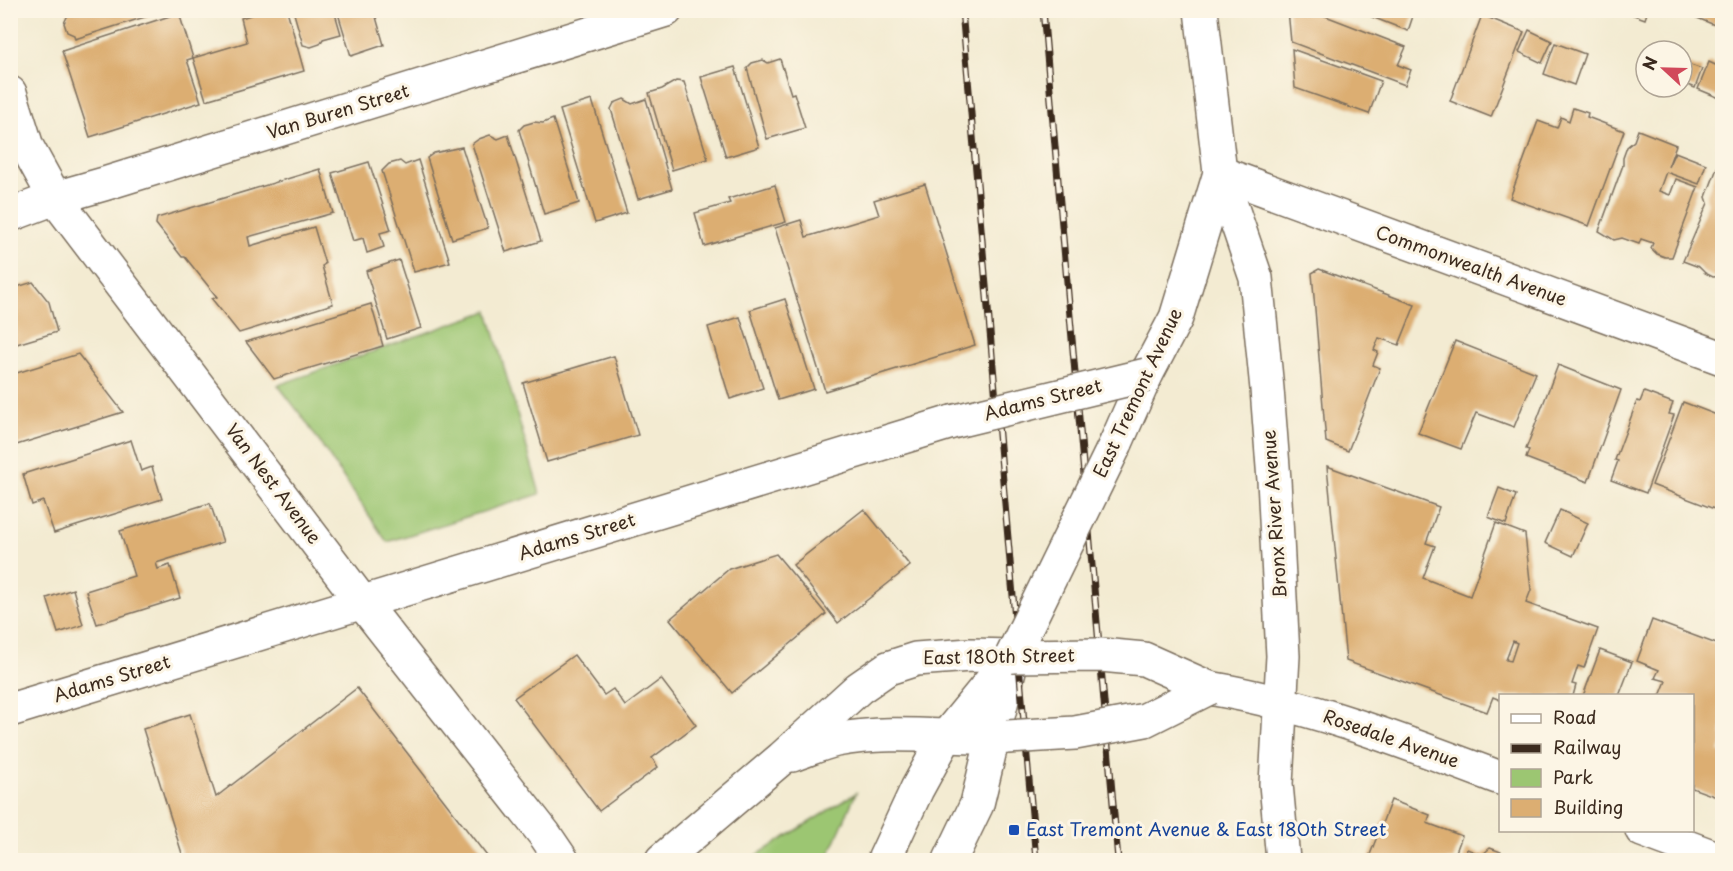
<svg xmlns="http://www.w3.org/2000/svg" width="1733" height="871" font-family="'Playpen Sans',sans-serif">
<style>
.green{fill:#9cc672;stroke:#6c7848;stroke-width:1.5}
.building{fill:#dcae72;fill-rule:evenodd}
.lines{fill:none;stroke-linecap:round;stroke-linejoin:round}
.minor-casing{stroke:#7b6e5d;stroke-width:36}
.major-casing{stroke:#7b6e5d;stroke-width:36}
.minor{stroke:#fff;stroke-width:33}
.major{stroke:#fff;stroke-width:33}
.rail-casing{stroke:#3b2a1e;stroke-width:7}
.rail{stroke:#fcf5e5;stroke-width:4.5;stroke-dasharray:14;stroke-linecap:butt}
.minor-bridge-casing{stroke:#7b6e5d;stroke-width:36;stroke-linecap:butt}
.major-bridge-casing{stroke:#7b6e5d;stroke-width:36;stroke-linecap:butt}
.minor-bridge{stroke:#fff;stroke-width:33}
.major-bridge{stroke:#fff;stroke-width:33}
.transit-dot{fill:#1a4fb4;stroke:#fcf5e5;stroke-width:2}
.labels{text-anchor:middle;stroke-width:6;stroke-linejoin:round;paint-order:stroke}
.street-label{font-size:18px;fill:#3b2a1e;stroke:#fcf5e5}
.transit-label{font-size:18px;fill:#164399;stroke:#fcf5e5;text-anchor:start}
</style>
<rect width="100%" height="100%" fill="#fcf5e5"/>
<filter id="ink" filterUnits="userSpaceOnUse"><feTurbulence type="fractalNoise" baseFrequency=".0167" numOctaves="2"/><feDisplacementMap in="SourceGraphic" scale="12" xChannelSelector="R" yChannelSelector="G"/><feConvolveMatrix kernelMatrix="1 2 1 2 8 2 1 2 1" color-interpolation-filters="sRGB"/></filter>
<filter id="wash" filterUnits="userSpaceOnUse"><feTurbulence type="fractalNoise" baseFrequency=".008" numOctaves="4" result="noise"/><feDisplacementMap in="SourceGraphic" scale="24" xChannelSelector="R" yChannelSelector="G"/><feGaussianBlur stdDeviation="1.35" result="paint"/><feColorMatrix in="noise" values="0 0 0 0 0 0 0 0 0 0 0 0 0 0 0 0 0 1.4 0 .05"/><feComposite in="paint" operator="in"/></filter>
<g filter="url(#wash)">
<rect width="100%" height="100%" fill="#f3ebd2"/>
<!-- green -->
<g class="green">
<polygon points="488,311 540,494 387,542 304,419 278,385"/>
<polygon points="856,793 827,860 749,860"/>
</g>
<g id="blocks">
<!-- building -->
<g class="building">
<polygon points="66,10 164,10 164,11 75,39 74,35 67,32 64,23 68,15"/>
<polygon points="267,10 287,10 304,71 206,100 193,58 247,42 241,18"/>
<polygon points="293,10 334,10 341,34 323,39 320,44 311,47 303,45"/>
<polygon points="337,10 374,10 384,45 351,56"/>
<polygon points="1288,10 1310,10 1406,47 1398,65 1411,70 1405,85 1291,42"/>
<polygon points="1354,10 1415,10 1408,31"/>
<polygon points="1627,10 1648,10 1645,19 1626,12"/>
<polygon points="1686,10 1722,10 1722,11 1717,26 1685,13"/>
<polygon points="179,13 193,58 187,60 201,102 90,137 62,51"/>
<polygon points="1482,15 1524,32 1491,117 1450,101"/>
<polygon points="1529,30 1552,41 1542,63 1519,52"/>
<polygon points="1555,43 1585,54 1574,85 1544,74"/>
<polygon points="1292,49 1381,81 1369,114 1295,88"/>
<polygon points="780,59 791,94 794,93 805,128 767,139 747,68 752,63 763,60 768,63"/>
<polygon points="1682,62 1702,69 1695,88 1682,83"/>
<polygon points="1709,62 1722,68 1722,99 1698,89"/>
<polygon points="735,67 759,147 726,157 701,77"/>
<polygon points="676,81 684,82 708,159 672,170 649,93 662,89"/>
<polygon points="624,99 632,104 646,99 672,189 638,199 611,109 614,103"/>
<polygon points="592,100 627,213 595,223 560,110"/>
<polygon points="1573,108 1588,113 1587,117 1624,131 1589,226 1510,198 1538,121 1557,128 1561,117 1569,121"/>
<polygon points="553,119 579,203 544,214 519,130 524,125 534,122 543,123"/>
<polygon points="1638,130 1676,145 1668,167 1675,152 1706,164 1699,184 1666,172 1659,191 1670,195 1676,179 1698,187 1672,257 1665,257 1657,254 1651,248 1653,243 1641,239 1639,244 1622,238 1614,240 1599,231 1623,165 1623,158 1627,147 1634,141"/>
<polygon points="490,135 498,139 508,135 541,241 506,252 472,144 479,139"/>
<polygon points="462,147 488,228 452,239 427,158 434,153"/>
<polygon points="418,160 450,262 414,272 382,171 389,164 400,161 405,165"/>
<polygon points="369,162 391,230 380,233 384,247 367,253 363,238 353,241 332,173"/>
<polygon points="1719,163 1722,165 1722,276 1713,277 1705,273 1699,267 1683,261 1708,203 1706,197"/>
<polygon points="320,169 333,213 248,237 250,246 314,227 325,264 322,266 333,304 239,333 212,299 217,297 185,257 182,257 156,224 157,218"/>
<polygon points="925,184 975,345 825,391 775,228 801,220 806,237 879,215 874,200"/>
<polygon points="775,185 786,222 704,246 695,213 730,203 728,199"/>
<polygon points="399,260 421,328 387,339 366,271"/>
<polygon points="1319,269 1415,305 1399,345 1379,338 1374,350 1378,352 1373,365 1380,368 1348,451 1326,442 1312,273"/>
<polygon points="33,282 49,302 57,332 10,346 10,289"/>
<polygon points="785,299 814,389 778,400 750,310"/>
<polygon points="371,304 383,346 274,379 246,342"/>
<polygon points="740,317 763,388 730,399 708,327"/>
<polygon points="1455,341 1536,373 1514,427 1476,413 1461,449 1418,433"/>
<polygon points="78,354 123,412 10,447 10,375"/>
<polygon points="614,356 638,435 547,462 523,383"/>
<polygon points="1558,365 1621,390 1588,482 1526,458 1529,450 1526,449"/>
<polygon points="1644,392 1673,403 1669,414 1674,415 1646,493 1611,480 1618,461 1615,460 1637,401 1640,402"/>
<polygon points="1683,402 1722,417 1722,512 1652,485"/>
<polygon points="131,440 141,471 152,467 162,499 54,533 43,501 32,505 23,474"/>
<path d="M1327,466L1439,507L1426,543L1435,546L1423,578L1470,596L1496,523L1525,534L1531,590L1526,603L1598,629L1584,668L1578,666L1572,684L1576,685L1573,696H1500V700L1493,697L1487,712L1346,661ZM1513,641L1517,643L1511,661L1506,660Z"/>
<polygon points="1499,488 1516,495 1506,524 1488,517"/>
<polygon points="210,503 223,542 156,563 158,569 170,565 180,598 97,624 86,591 134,576 120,531"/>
<polygon points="864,509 910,566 838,623 793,565"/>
<polygon points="1560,510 1588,523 1573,556 1545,543"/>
<polygon points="776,554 826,614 732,693 670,619 729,569"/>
<polygon points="73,589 83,625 58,633 47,598"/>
<polygon points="1652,620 1722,646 1722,744 1719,752 1722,753 1722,799 1692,788 1692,696 1660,696 1666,681 1655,678 1659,670 1637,661"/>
<polygon points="1600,650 1632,662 1619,696 1583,696"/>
<polygon points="574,655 604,695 613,689 625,706 661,679 696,725 652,758 658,767 599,811 514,698"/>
<polygon points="357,688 490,860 184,860 143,729 190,714 216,797"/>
<polygon points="1391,800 1430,815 1427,823 1462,836 1453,860 1368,860"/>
<polygon points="1490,848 1501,852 1502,860 1463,860 1467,849 1482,855"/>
</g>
</g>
</g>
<g filter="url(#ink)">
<use href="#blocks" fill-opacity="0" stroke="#7b6e5d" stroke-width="1.5"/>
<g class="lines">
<defs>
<g id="minor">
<polyline points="10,93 27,147 55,198 362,602 545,835 562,860"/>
<polyline points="1220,173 1256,278 1267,389 1274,480 1283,656 1276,784 1283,860"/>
<polyline points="1220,173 1722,358"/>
<polyline points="10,215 55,198 104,184 666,10"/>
<path d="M1209,688C1310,705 1405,742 1500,778"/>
<polyline points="10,710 952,422"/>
<path d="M792,755C807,750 822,743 836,740C892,729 951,739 1007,737"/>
<polyline points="1642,830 1722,860"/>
<polyline points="662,860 782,758 859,688 888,668 916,659 970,655 1012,656"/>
</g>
<g id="major">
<polyline points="1116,443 1146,375 1176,318 1220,173 1201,10"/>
<polyline points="884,860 917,789 945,738 1012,656"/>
<polyline points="950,860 977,804 1011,662"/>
</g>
</defs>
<!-- minor casing -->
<use href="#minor" class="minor-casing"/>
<!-- major casing -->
<use href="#major" class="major-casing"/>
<!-- minor -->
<use href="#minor" class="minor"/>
<!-- major -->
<use href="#major" class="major"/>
<defs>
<g id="rail">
<polyline points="962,10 1036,860"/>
<polyline points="1043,10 1118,860"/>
</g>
</defs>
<!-- rail casing -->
<use href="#rail" class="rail-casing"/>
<!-- rail -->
<use href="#rail" class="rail"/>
<defs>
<g id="minor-bridge">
<polyline points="952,422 1146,375"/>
<polyline points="1012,656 1101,655 1144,659 1209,688"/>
<polyline points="1007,737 1075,733 1145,720 1209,688"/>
</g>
<polyline id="major-bridge" points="1012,656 1116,443"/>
</defs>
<!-- minor-bridge casing -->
<use href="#minor-bridge" class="minor-bridge-casing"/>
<!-- major-bridge casing -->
<use href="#major-bridge" class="major-bridge-casing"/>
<!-- minor-bridge -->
<use href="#minor-bridge" class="minor-bridge"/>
<!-- major-bridge -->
<use href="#major-bridge" class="major-bridge"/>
</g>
</g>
<!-- markers -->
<rect class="transit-dot" x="1008" y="824" width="12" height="12" rx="3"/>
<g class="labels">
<!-- street labels -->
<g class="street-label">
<text transform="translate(338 112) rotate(-17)" y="6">Van Buren Street</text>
<text transform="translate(1471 266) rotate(20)" y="6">Commonwealth Avenue</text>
<text transform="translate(1138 393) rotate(-65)" y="6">East Tremont Avenue</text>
<text transform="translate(1043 400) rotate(-14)" y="6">Adams Street</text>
<text transform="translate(273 484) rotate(53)" y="6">Van Nest Avenue</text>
<text transform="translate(1275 514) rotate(-94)" y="6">Bronx River Avenue</text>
<text transform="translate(577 537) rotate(-17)" y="6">Adams Street</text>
<text transform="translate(999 657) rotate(-1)" y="6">East 180th Street</text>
<text transform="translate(112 679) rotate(-17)" y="6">Adams Street</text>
<text transform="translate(1391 739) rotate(19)" y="6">Rosedale Avenue</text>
</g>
<!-- transit labels -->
<g class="transit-label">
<text x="1026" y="836">East Tremont Avenue &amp; East 180th Street</text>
</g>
</g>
<!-- margin -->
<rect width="1733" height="871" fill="none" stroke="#fcf5e5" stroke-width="36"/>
<!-- legend -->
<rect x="1499" y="694" width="195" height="138" fill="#fcf5e5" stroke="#afa495" stroke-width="1.5"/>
<rect x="1511" y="714" width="30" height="9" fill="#ffffff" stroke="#afa495" stroke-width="1.5"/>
<text x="1553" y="724" font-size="18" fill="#3b2a1e">Road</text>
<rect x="1511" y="744" width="30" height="9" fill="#3b2a1e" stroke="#afa495" stroke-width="1.5"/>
<text x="1553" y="754" font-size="18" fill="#3b2a1e">Railway</text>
<rect x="1511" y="769" width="30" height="18" fill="#9cc672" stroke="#afa495" stroke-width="1.5"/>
<text x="1553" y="784" font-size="18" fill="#3b2a1e">Park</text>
<rect x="1511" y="799" width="30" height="18" fill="#dcae72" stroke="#afa495" stroke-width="1.5"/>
<text x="1553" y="814" font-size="18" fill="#3b2a1e">Building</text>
<!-- north arrow -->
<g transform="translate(1664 69) rotate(292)"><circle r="28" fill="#fcf5e5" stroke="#afa495" stroke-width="1.5"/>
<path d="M0-4.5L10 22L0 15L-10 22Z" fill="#d1495b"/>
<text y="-9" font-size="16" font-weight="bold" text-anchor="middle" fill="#3b2a1e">N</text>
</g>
</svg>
